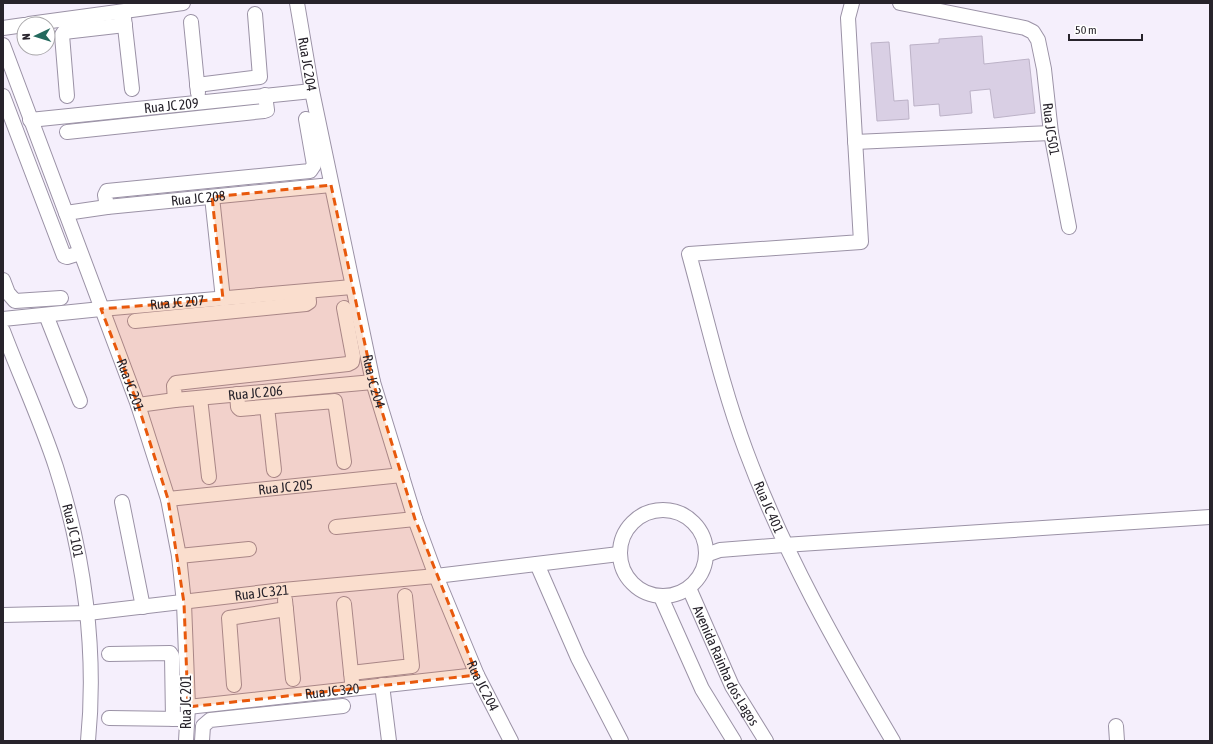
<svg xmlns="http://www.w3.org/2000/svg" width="1213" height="744" font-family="'Asap Condensed',sans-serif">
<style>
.building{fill:#d9cfe4;stroke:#bcb2c7}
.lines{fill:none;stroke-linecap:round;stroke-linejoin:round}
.minor-casing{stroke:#9b92a6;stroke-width:16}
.minor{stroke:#fff;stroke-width:14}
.marked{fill:#e8590c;fill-opacity:0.2;stroke:#e8590c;stroke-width:3;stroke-dasharray:8 5;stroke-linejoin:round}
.labels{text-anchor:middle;stroke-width:4;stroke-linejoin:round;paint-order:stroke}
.street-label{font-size:14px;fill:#27232b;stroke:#fff}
</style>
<rect width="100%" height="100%" fill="#f5effc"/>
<!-- building -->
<g class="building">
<polygon points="982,36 984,64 1029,59 1035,113 994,118 990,89 970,91 972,113 940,116 939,104 914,106 910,45 939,43 939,39"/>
<polygon points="889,42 894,101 908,100 909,119 877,121 871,43"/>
</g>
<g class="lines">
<defs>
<g id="minor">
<path id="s1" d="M297,3L312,91L373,382L415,519L436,576L477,675L511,741"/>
<path id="s2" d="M852,3L848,18L861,242L689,254C707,319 722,387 746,451C784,553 837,647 893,741"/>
<path id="s3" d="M900,3L1025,28L1033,32L1038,40L1044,69L1051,133L1069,227"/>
<polyline points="124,18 132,89"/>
<polyline points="191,22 198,93"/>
<polyline points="29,24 183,3"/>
<polyline points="3,28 24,25"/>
<path id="s4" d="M3,45L138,405L168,499L179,556L184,603L188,707L186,741"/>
<polyline points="197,85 260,77 255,14"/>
<polyline points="3,96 64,256 67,257 80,253"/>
<polyline points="67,96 62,35 64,32 125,25"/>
<path id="s5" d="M30,120L312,91"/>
<polyline points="67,132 264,111 267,110 265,95"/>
<polyline points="855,142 1051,133"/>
<polyline points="212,197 223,299"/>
<polyline points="107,207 105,195 107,191 310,171 314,165 306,119"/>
<path id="s6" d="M66,213L107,207L331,185"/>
<polyline points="3,280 8,293 15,301 61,298"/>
<polyline points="46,315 80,401"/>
<path id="s7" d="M3,319L101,309L352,287"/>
<polyline points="135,321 306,304 309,302 308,291"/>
<path id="s8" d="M3,331C20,376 41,421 56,467C84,554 97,650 88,741"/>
<polyline points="237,394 238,407 240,409 335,401 344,462"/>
<polyline points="200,398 209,477"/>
<polyline points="175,400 174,386 176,383 348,364 352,362 353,356 344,308"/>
<path id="s9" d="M138,405L175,400L373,382"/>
<polyline points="267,407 274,470"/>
<path id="s10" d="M168,499L402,475"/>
<polyline points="122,502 143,607"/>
<circle cx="663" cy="553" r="43"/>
<polyline points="336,527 415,519"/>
<polyline points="706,555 720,550 784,545 1210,517"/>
<polyline points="179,556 249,549"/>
<polyline points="537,564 578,658 621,741"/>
<path id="s11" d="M689,588L732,686L766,741"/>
<polyline points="661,597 702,689 734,741"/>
<polyline points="285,600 293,679"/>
<polyline points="344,604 352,682"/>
<path id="s12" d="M3,615L88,613L283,590L436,576L619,554"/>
<polyline points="109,654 170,653 172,656 173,719"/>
<polyline points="351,673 412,666 405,596"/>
<polyline points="234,685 229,618 286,609"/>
<polyline points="382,685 389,741"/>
<path id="s13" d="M188,707L477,675"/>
<polyline points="109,718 180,719"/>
<polyline points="1116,726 1117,741"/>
<polyline points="202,741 203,726 210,720 343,706"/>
</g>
</defs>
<!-- minor casing -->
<use href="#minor" class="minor-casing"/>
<!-- minor -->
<use href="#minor" class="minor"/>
</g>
<!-- marked area -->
<path class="marked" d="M331,185L373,382L415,519L477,675L188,707L184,603L168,499L138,405L101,309L223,299L212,197Z"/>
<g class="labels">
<!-- street labels -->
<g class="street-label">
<text dy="5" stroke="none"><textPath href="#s1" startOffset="62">Rua JC 204</textPath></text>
<text dy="5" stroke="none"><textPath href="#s5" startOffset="142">Rua JC 209</textPath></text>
<text dy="5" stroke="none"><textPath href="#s3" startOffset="236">Rua JC501</textPath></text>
<text dy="5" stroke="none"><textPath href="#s6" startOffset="133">Rua JC 208</textPath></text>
<text dy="5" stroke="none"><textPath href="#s7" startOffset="175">Rua JC 207</textPath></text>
<text dy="5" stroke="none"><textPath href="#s1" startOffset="386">Rua JC 204</textPath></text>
<text dy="5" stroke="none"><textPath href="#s4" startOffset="363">Rua JC 201</textPath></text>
<text dy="5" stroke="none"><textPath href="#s9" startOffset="118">Rua JC 206</textPath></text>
<text dy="5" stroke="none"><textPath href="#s10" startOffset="118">Rua JC 205</textPath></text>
<text dy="5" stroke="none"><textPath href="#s2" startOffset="678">Rua JC 401</textPath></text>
<text dy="5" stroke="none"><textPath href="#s8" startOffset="212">Rua JC 101</textPath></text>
<text dy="5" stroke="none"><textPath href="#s12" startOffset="260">Rua JC 321</textPath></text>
<text dy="5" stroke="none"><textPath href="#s11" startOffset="86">Avenida Rainha dos Lagos</textPath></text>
<text dy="5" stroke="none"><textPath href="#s1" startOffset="710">Rua JC 204</textPath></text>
<text dy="5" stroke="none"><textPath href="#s13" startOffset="145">Rua JC 320</textPath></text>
<text transform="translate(186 702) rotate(-90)" y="5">Rua JC 201</text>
</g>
</g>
<!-- border -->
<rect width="1213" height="744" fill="none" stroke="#27232b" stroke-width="8"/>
<!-- north arrow -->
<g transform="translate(36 36) rotate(266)"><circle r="19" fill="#ffffff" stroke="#a9a7aa"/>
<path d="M0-3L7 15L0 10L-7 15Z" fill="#246a5e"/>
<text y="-6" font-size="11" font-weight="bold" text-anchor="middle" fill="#27232b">N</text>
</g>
<!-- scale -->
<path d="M1069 34v6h73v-6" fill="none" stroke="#27232b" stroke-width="2"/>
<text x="1075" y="34" font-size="12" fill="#27232b" stroke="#ffffff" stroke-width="3" paint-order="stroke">50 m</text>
</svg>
